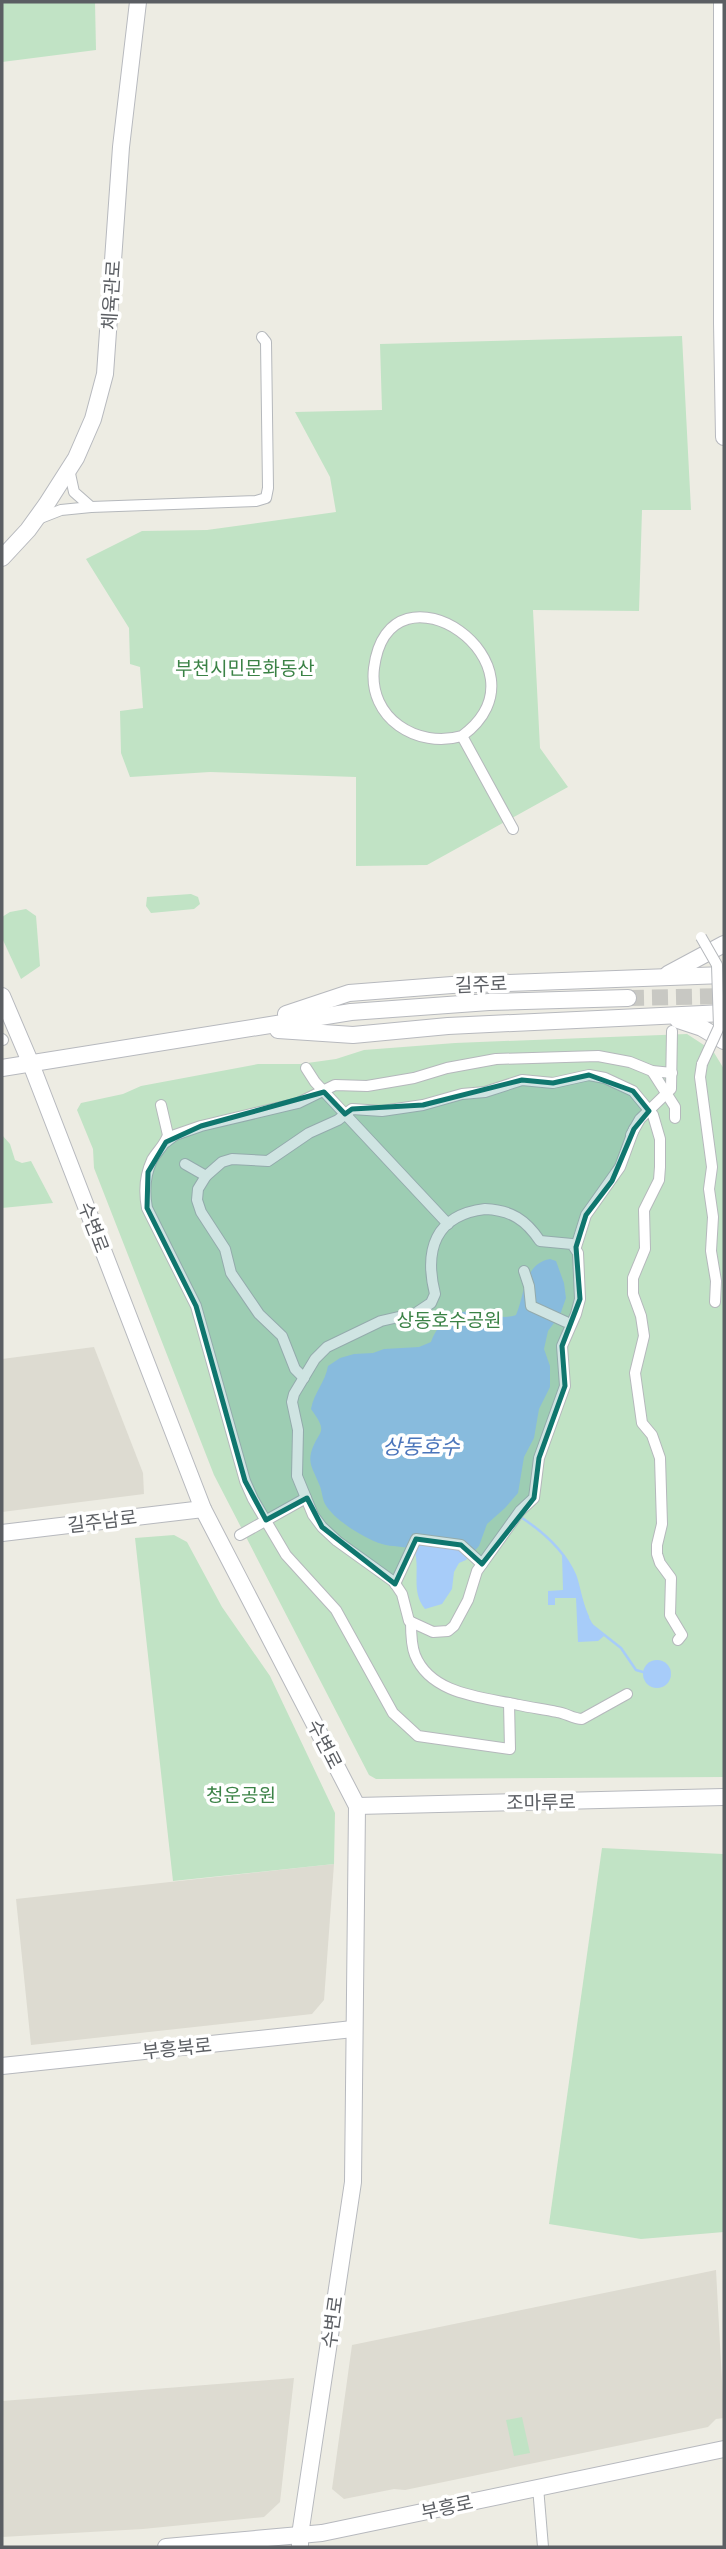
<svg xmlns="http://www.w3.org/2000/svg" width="726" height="2549" font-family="Ubuntu,'Noto Sans KR',sans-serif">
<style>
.education{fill:#dddbd1}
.green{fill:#c1e3c5}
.water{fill:#a7ccf9}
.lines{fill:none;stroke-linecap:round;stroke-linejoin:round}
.stream{stroke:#a7ccf9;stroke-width:2.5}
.secondary-tunnel{stroke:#c8c8c3;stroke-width:16;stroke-dasharray:16 8;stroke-linecap:butt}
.street-casing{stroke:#b5b8bc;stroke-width:12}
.secondary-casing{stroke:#b7b9be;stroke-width:18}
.street{stroke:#fff;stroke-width:10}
.secondary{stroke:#fff;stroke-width:16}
.street-bridge-casing{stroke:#b5b8bc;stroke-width:12;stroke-linecap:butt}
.street-bridge{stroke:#fff;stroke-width:10}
.marked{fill:#0f766e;fill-opacity:0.2;stroke:#0f766e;stroke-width:5;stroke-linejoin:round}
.labels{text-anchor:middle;stroke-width:7;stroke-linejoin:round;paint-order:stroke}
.street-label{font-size:19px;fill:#5b5e63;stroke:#fff}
.park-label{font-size:19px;fill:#3b8246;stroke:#fff}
.water-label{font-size:21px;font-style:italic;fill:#4b75bb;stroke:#fff}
</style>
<rect width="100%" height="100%" fill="#edece3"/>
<!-- education -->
<g class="education">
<polygon points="94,1347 143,1473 144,1494 2,1512 2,1359"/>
<polygon points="334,1864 324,2000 312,2014 31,2045 16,1899"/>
<polygon points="716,2270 724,2418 716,2419 708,2427 405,2490 394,2489 344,2499 332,2489 352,2345"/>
<polygon points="294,2378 280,2502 264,2517 143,2529 2,2537 2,2401"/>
</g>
<!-- green -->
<g class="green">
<polygon points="2,2 95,2 96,50 2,62"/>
<polygon points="682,336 691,510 642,510 639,611 533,610 540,748 568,787 427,865 356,866 356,777 210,772 130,777 121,753 120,711 143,708 140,667 130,664 129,628 86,559 142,531 207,530 336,512 330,477 295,412 382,410 380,344"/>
<polygon points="191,894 198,897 200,904 194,909 151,913 146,906 147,897"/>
<polygon points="26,909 36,916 40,966 21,979 2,938 2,917 10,912"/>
<polygon points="687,1034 713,1051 724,1069 724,1777 376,1779 369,1775 214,1475 94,1168 93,1149 77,1110 81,1103 123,1094 141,1086 258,1064 300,1064 336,1059 364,1050 455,1043"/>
<polygon points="2,1135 10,1144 15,1160 22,1163 31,1161 53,1203 2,1208"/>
<polygon points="174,1535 187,1542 222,1607 270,1676 335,1813 334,1864 173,1881 135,1538"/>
<polygon points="602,1848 723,1854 724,2232 641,2239 549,2224"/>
<polygon points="522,2417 530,2453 514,2456 506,2420"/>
</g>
<!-- water -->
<g class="water">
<path d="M550,1259L556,1261L564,1283L566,1298L560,1315L548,1331L544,1349L550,1366V1387L539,1409L534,1438L524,1457L518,1493L505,1508L487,1524L479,1546L466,1560L459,1563L454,1572L452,1589L442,1604L425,1609C410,1591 421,1569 414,1549C403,1546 392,1547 382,1544C365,1539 334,1520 325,1504C322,1498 322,1490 319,1484C315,1473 308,1465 311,1453C318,1429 330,1435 311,1409C314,1392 325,1383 328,1366L340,1358L354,1354L373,1353L384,1349L419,1347L431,1342C439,1319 459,1307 484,1312C499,1314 499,1320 516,1315C525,1295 523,1264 550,1259Z"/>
<path d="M562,1554C566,1560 571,1567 574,1574C584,1597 583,1619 604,1636L598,1641L578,1642L576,1598H555V1605H548V1591L563,1590Z"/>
<circle cx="657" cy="1674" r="14"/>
</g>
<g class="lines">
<!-- stream -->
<g class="stream">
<path d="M519,1516C541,1530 564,1550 575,1575C580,1589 581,1604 588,1617"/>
<polyline points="593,1626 621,1648 636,1670 643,1672"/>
</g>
<!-- secondary-tunnel -->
<polyline class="secondary-tunnel" points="628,998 724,996"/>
<defs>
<g id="street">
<polyline points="69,469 74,492 91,507"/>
<polyline points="38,519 61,510 91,507 256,501 266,498 268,488 266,342 262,337"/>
<path d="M462,736C417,749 368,718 374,668C389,550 558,665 462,736L513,829"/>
<polyline points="2,1039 3,1040"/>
<polyline points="702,1064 700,1077 712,1167 709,1189 713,1217 711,1251 716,1281 715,1302"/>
<polyline points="306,1068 315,1082 448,1224"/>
<polyline points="652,1071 675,1107 675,1118"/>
<path d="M161,1105L168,1135C165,1145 157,1151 152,1160C145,1175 144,1192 147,1208L196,1306L245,1481L253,1499L286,1555L336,1610L393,1713L418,1736L510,1749L509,1703"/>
<polyline points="631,1135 640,1119 671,1089 672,1031"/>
<polyline points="166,1142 175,1135 201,1126 298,1103 335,1085 367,1086 414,1078 447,1068 496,1059 598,1056 630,1062 652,1071 672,1073"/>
<polyline points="185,1164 206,1176"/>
<path d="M485,1209C511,1210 526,1220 540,1241L572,1244L578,1253L580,1299L576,1314L562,1346L565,1386L539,1458L534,1498L520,1511L477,1571L468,1600L454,1626L448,1631L433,1632L409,1621L402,1594L394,1582L337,1541L322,1527L313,1515L297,1476L298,1430L292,1402L294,1394L315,1359L327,1347L381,1321L416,1313L431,1303L435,1294C424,1250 435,1215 485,1209Z"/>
<polyline points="576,1247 586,1215 620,1167 634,1129"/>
<polyline points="524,1271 529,1286 531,1306 566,1322"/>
<polyline points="304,1378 295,1369 282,1336 259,1314 231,1273 225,1249 201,1212 197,1200 198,1189 206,1176 222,1162 232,1159 268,1161 309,1133 338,1120 352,1109 382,1111 423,1105 462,1094 485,1092 522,1080 553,1083 589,1075 605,1078 633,1091 653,1115 660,1139 660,1167 659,1180 644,1210 645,1249 633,1278 633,1294 641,1316 644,1336 635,1373 642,1423 652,1435 660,1458 662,1524 657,1545 657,1554 660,1563 671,1578 670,1615 682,1635 678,1640"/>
<polyline points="240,1535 306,1498"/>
<polyline points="395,1584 416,1539 461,1545 482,1564"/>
<path d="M411,1622C411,1633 411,1645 415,1655C431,1695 483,1697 519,1705C532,1708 544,1709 557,1712C566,1713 573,1719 582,1719L627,1694"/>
<polyline points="538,2487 543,2547"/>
</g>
<g id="secondary">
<polyline points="722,2 722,323 724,437"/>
<polyline points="2,558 28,530 46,505 76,458 93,419 105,374 121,147 138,2"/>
<polyline points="668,974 724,944"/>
<polyline points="2,996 31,1064 203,1509 357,1806 353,2182 300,2535 300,2547"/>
<polyline points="286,1014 349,993 452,985 724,975"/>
<polyline points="678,1020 702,1028 724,1041"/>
<polyline points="278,1030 353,1035 448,1026 724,1013"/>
<polyline points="2,1068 351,1012 489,1002 628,998"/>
<polyline points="2,1533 203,1509"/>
<polyline points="357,1806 724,1797"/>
<polyline points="2,2066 353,2029"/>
<polyline points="166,2547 322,2533 724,2449"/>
</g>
</defs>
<!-- street casing -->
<use href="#street" class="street-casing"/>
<!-- secondary casing -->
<use href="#secondary" class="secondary-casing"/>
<!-- street -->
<use href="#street" class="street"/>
<!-- secondary -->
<use href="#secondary" class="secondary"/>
<defs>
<polyline id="street-bridge" points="701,937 717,965 719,1027 702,1064"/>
</defs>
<!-- street-bridge casing -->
<use href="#street-bridge" class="street-bridge-casing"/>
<!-- street-bridge -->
<use href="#street-bridge" class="street-bridge"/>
</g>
<!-- marked area -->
<path class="marked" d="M589,1075L633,1091L649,1111L634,1129L612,1181L586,1215L576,1247L580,1299L562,1346L565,1386L539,1458L534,1498L482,1564L461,1545L416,1539L395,1584L322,1527L307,1498L266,1520L245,1481L196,1306L147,1208L148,1172L166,1142L201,1126L324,1092L345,1114L352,1109L423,1105L522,1080L553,1083Z"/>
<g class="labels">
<!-- street labels -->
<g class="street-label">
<text transform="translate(111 295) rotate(-86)" y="7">체육관로</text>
<text transform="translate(481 984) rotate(-2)" y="7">길주로</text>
<text transform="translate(94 1227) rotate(69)" y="7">수변로</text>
<text transform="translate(102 1521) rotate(-7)" y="7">길주남로</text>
<text transform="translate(325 1744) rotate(63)" y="7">수변로</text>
<text transform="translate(541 1802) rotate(-1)" y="7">조마루로</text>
<text transform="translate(177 2048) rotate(-6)" y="7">부흥북로</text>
<text transform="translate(332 2322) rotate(-82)" y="7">수변로</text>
<text transform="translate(447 2507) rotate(-12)" y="7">부흥로</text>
</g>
<!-- park labels -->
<g class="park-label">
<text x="245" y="675">부천시민문화동산</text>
<text x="449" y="1327">상동호수공원</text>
<text x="241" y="1802">청운공원</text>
</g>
<!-- water labels -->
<g class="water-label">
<text x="421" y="1454">상동호수</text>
</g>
</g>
<!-- border -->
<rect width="726" height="2549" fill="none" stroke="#5b5e63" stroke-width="7"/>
</svg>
